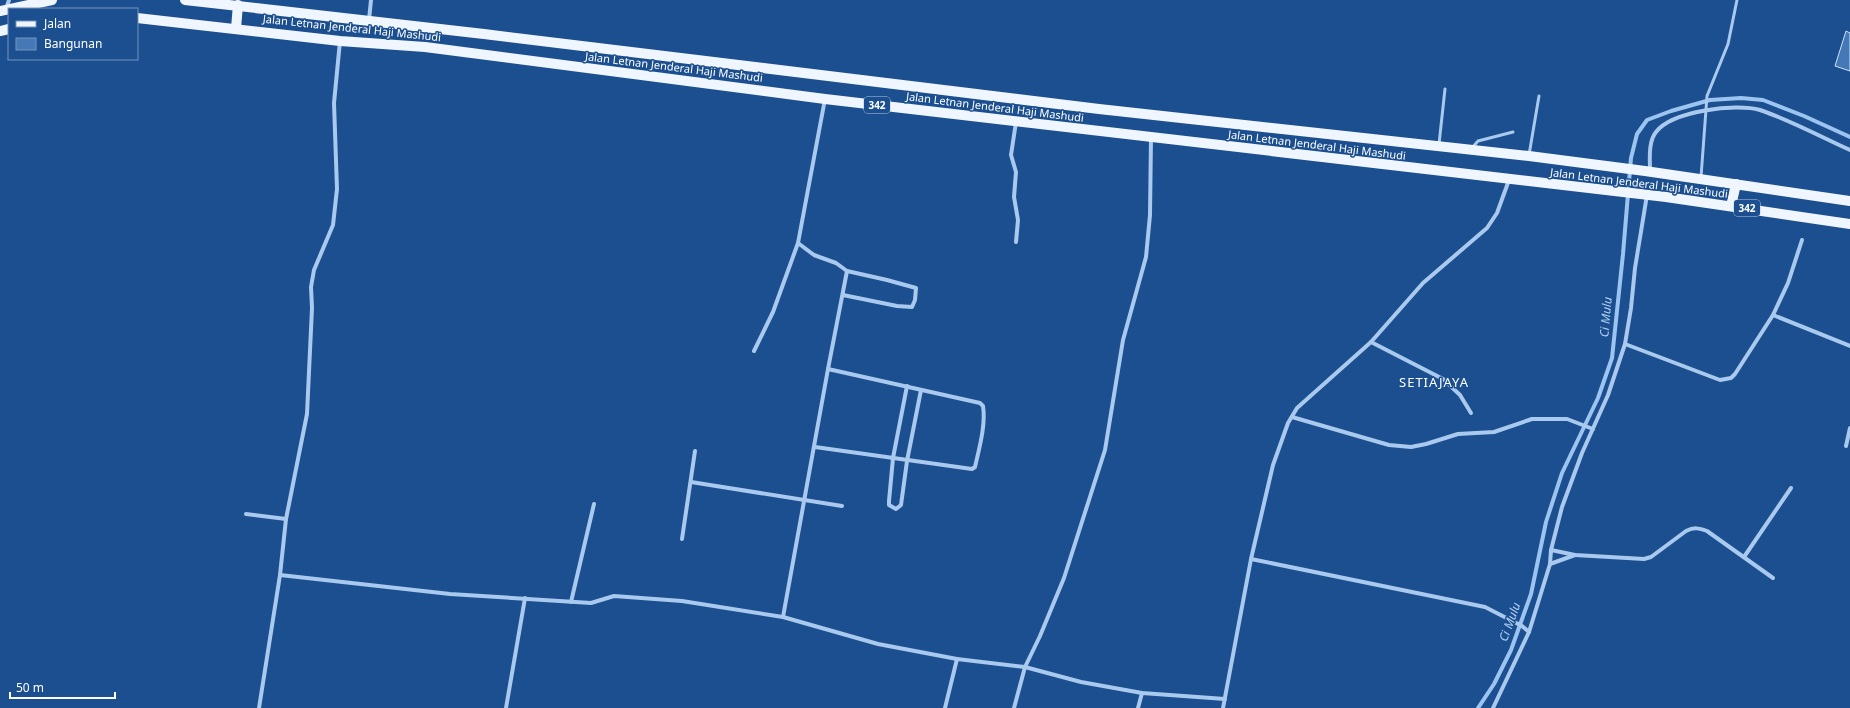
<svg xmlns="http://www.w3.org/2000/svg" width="1850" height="708" font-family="'Noto Sans',sans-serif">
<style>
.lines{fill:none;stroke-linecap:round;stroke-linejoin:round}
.stream{stroke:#9cc4f0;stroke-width:4}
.building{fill:#4478b7;stroke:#cfe3fa}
.service{stroke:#a9c9ee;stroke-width:3}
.minor{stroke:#a9c9ee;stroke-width:4}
.primary{stroke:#f0f6ff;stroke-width:10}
.labels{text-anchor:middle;stroke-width:3;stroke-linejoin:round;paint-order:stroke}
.shield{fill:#1b4f8f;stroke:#bbcadd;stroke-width:1}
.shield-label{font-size:10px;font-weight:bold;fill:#fff}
.street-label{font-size:11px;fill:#fff;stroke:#1b4f8f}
.water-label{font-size:12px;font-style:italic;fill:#b5d3f5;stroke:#1b4f8f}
.quarter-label{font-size:13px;letter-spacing:1px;fill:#fff;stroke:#1b4f8f}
</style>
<rect width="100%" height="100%" fill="#1b4f8f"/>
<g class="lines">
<!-- stream -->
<polyline class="stream" points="1478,708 1494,684 1511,650 1531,594 1546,522 1562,473 1598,398 1612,358 1623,254 1631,158 1637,134 1647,120 1671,111 1710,100 1741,98 1763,100 1804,116 1850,137"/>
</g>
<!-- building -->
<polygon class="building" points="1846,31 1850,33 1850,71 1835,66"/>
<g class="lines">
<!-- service -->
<g class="service">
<polyline points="1439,144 1445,89"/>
<polyline points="1472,148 1478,141 1513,132"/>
<polyline points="1529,155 1539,96"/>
<polyline points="1701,177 1707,96 1728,44 1737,0"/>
</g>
<!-- minor -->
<g class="minor">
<polyline points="6,9 9,0"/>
<polyline points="369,20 371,0"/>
<polyline points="825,99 798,243 814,255 836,263 847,271 887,280 916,288 915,300 912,307 897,306 843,295"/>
<path d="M1650,170C1650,159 1648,142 1656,132C1672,111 1736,103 1760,110C1790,120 1821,137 1850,150"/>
<polyline points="1016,242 1018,220 1014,197 1016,172 1011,155 1016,122"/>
<polyline points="1773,315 1788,283 1802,240"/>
<polyline points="1371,342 1443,379 1460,395 1471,413"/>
<polyline points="1625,344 1720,380 1731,378 1735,374 1773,315 1850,346"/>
<polyline points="754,351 773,312 798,243"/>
<polyline points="907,386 893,458 889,501 889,505 896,509 901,505 907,461 921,390"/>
<polyline points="1292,417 1389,445 1411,447 1426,444 1458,434 1494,432 1532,419 1567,419 1593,429"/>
<polyline points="1846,446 1850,428"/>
<path d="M815,447L972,469L975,467C979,449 986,425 983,406L980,403L828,369"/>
<polyline points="691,482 842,506"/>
<polyline points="246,514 286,519"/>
<polyline points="682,539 695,451"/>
<path d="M1551,550L1575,555L1644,559L1651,557L1686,531C1694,527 1699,528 1707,531L1773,578"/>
<polyline points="1744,557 1791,488"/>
<polyline points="1251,559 1485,607 1522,626 1529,632"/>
<polyline points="1550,564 1575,555"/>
<polyline points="280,575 450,594 591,603 614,596 682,601 783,617 878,644 957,659 1025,667 1081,682 1142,693 1225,699"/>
<polyline points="571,602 594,504"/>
<polyline points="783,617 828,369 847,271"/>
<polyline points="259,708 280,575 286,519 307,414 312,308 311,287 314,270 333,225 337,189 334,103 340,41"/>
<polyline points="506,708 525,598"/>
<polyline points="945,708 957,659"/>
<polyline points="1014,708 1025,667 1040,636 1064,578 1105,450 1123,340 1146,257 1150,215 1151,137"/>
<polyline points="1138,708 1142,693"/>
<polyline points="1223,708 1251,559 1273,465 1288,423 1297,408 1371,342 1423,283 1487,228 1497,213 1509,180"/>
<polyline points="1493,708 1529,632 1550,564 1551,550 1562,507 1582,453 1608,395 1625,344 1631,308 1635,268 1647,195"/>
</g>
<!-- primary -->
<g class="primary">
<polyline points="185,0 484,34 1099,109 1529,156 1645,171 1850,201"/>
<polyline points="0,11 52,0"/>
<polyline points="137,18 340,41 425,47 825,99 1666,197 1850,224"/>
<polyline points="236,28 238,5"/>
<polyline points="0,31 9,29"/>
<polyline points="1731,206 1736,184"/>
</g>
</g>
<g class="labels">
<!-- shield labels -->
<g class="shield">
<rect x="864" y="97" width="26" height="16" rx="3"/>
<rect x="1734" y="200" width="26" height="16" rx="3"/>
</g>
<g class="shield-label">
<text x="877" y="109">342</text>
<text x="1747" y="212">342</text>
</g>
<!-- street labels -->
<g class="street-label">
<text transform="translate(352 28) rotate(6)" y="4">Jalan Letnan Jenderal Haji Mashudi</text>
<text transform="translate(674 67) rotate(7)" y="4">Jalan Letnan Jenderal Haji Mashudi</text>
<text transform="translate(995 107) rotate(7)" y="4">Jalan Letnan Jenderal Haji Mashudi</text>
<text transform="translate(1317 145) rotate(7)" y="4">Jalan Letnan Jenderal Haji Mashudi</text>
<text transform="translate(1639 183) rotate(7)" y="4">Jalan Letnan Jenderal Haji Mashudi</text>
</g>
<!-- water labels -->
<g class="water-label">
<text transform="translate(1606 317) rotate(-85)" y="4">Ci Mulu</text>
<text transform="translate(1510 622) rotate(-70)" y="4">Ci Mulu</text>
</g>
<!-- quarter labels -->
<g class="quarter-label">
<text x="1434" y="387">SETIAJAYA</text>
</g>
</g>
<!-- legend -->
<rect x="8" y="8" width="130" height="52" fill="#1b4f8f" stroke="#7695bc"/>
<rect x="16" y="21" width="20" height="6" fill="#f0f6ff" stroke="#7695bc"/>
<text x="44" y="28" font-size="12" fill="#ffffff">Jalan</text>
<rect x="16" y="38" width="20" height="12" fill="#4478b7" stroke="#7695bc"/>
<text x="44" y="48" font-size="12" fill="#ffffff">Bangunan</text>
<!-- scale -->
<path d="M10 692v6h105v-6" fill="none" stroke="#ffffff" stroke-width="2"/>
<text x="16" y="692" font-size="12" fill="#ffffff" stroke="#1b4f8f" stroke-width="3" paint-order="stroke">50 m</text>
</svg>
